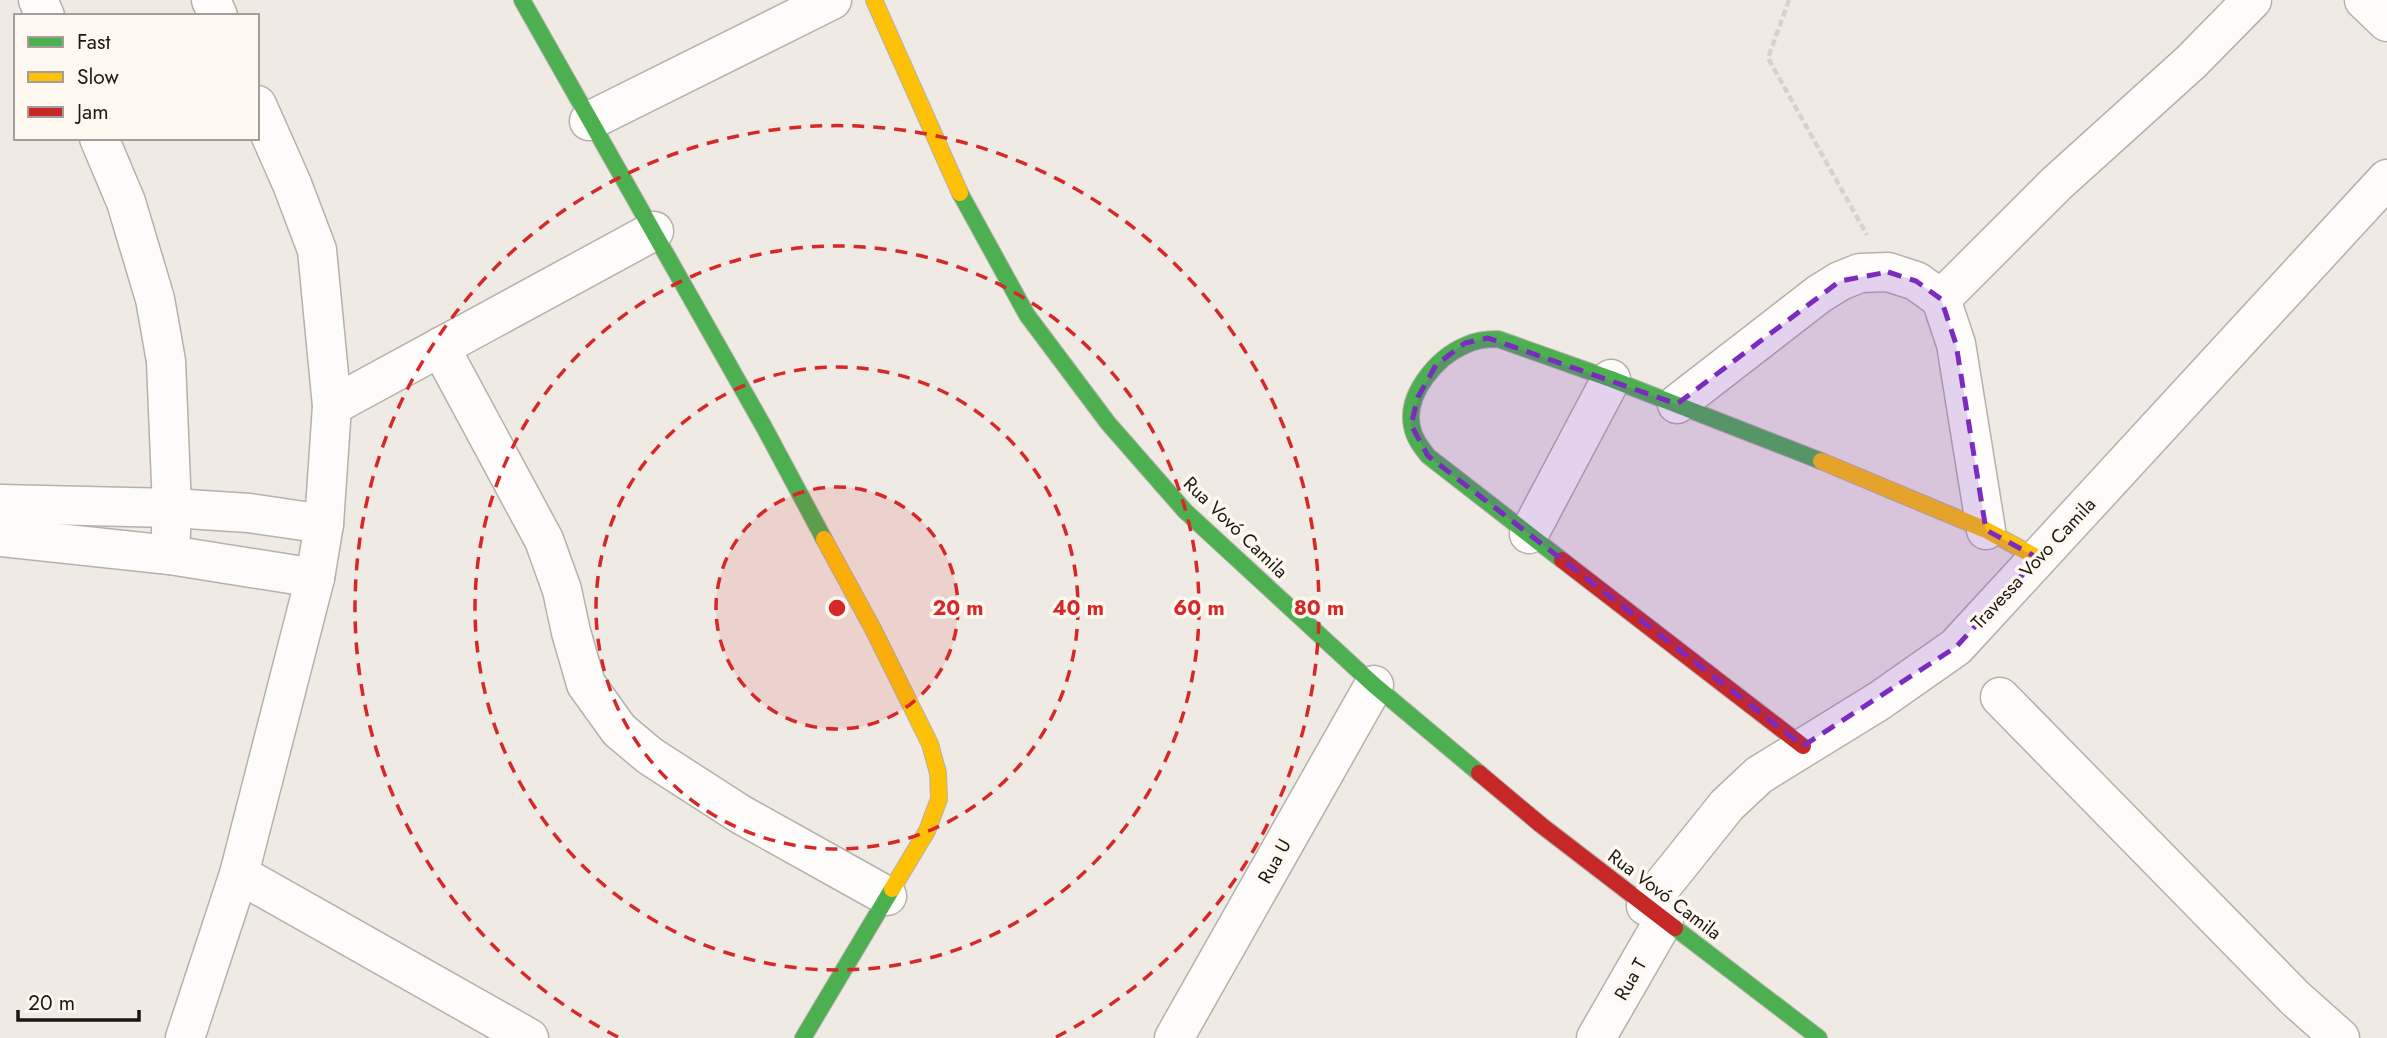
<svg xmlns="http://www.w3.org/2000/svg" width="2387" height="1038" font-family="Jost,sans-serif">
<style>
.lines{fill:none;stroke-linecap:round;stroke-linejoin:round}
.street-casing{stroke:#b4b1ab;stroke-width:41}
.fast-casing{stroke:#b4b1ab;stroke-width:18}
.slow-casing{stroke:#b4b1ab;stroke-width:18}
.jam-casing{stroke:#b4b1ab;stroke-width:18}
.path{stroke:#d5d3d0;stroke-width:4.5;stroke-dasharray:7 3.5;stroke-linecap:butt}
.street{stroke:#fdfcfb;stroke-width:38}
.fast{stroke:#4caf50;stroke-width:16}
.slow{stroke:#ffc107;stroke-width:16}
.jam{stroke:#c62828;stroke-width:16}
.marked{fill:#7b2cbf;fill-opacity:0.2;stroke:#7b2cbf;stroke-width:5;stroke-dasharray:14 9;stroke-linejoin:round}
.ring{fill:none;stroke:#d62828;stroke-width:3.5;stroke-dasharray:12 9}
.labels{text-anchor:middle;stroke-width:7;stroke-linejoin:round;paint-order:stroke}
.street-label{font-size:19px;fill:#1b1813;stroke:#fef8f1}
.centre{fill:#d62828;stroke:#fef8f1;stroke-width:3.5}
.ring-label{font-size:21px;text-anchor:middle;font-weight:bold;fill:#d62828;stroke:#fef8f1;stroke-width:7;stroke-linejoin:round;paint-order:stroke}
</style>
<rect width="100%" height="100%" fill="#efeae3"/>
<g class="lines">
<defs>
<g id="street">
<polyline points="38,0 45,16"/>
<polyline points="211,0 218,16"/>
<polyline points="2364,0 2387,22"/>
<polyline points="589,121 832,0"/>
<polyline points="99,138 126,202 155,299 166,361 172,508 170,555"/>
<polyline points="1941,299 2056,184 2191,62 2252,0"/>
<polyline points="440,347 544,540 562,590 571,632 586,684 619,730 650,756 740,814 887,896"/>
<polyline points="1677,404 1819,294 1840,281 1860,273 1888,272 1916,281 1941,299 1956,344 1986,530"/>
<polyline points="332,406 654,231"/>
<polyline points="0,504 172,508 249,513 324,524"/>
<polyline points="1529,534 1611,379"/>
<polyline points="0,537 170,555 315,578"/>
<polyline points="2000,697 2295,998 2340,1038"/>
<polyline points="239,874 529,1038"/>
<polyline points="1646,906 1727,805 1759,775 1879,701 1956,647 2387,179"/>
<polyline points="185,1038 239,874 315,578 324,524 332,406 317,250 292,184 257,105"/>
<polyline points="1174,1038 1374,685"/>
<polyline points="1596,1038 1664,920"/>
</g>
<g id="fast">
<polyline points="522,0 764,427 824,539"/>
<polyline points="960,193 1027,315 1108,423 1185,511 1374,685 1479,773"/>
<path d="M1562,560L1428,456C1421,447 1414,438 1412,427C1405,394 1437,357 1466,345C1476,340 1487,339 1498,339L1611,379L1821,461"/>
<polyline points="1675,928 1819,1038"/>
<polyline points="803,1038 892,889"/>
</g>
<g id="slow">
<polyline points="874,0 960,193"/>
<polyline points="1821,461 1986,530 2038,558"/>
<polyline points="824,539 873,629 930,744 938,773 939,799 927,831 892,889"/>
</g>
<g id="jam">
<polyline points="1562,560 1803,746"/>
<polyline points="1479,773 1541,825 1675,928"/>
</g>
</defs>
<!-- street casing -->
<use href="#street" class="street-casing"/>
<!-- fast casing -->
<use href="#fast" class="fast-casing"/>
<!-- slow casing -->
<use href="#slow" class="slow-casing"/>
<!-- jam casing -->
<use href="#jam" class="jam-casing"/>
<!-- path -->
<polyline class="path" points="1789,0 1768,58 1867,235"/>
<!-- street -->
<use href="#street" class="street"/>
<!-- fast -->
<use href="#fast" class="fast"/>
<!-- slow -->
<use href="#slow" class="slow"/>
<!-- jam -->
<use href="#jam" class="jam"/>
</g>
<!-- marked area -->
<path class="marked" d="M1888,272L1916,281L1941,299L1956,344L1986,530L2038,558L1956,647L1803,746L1428,456L1411,425L1418,397L1436,365L1465,343L1488,338L1677,404L1840,281Z"/>
<!-- distance rings -->
<circle cx="837" cy="608" r="121" fill="#d62828" fill-opacity=".12"/>
<g class="ring">
<circle cx="837" cy="608" r="121"/>
<circle cx="837" cy="608" r="241"/>
<circle cx="837" cy="608" r="362"/>
<path d="M618 1037A482 482 0 1 1 1056 1037"/>
</g>
<g class="labels">
<!-- street labels -->
<g class="street-label">
<text transform="translate(1236 527) rotate(44)" y="7">Rua Vovó Camila</text>
<text transform="translate(2033 563) rotate(-47)" y="7">Travessa Vovo Camila</text>
<text transform="translate(1274 861) rotate(-61)" y="7">Rua U</text>
<text transform="translate(1665 894) rotate(37)" y="7">Rua Vovó Camila</text>
<text transform="translate(1630 979) rotate(-60)" y="7">Rua T</text>
</g>
</g>
<circle cx="837" cy="608" r="10" class="centre"/>
<g class="ring-label">
<text x="958" y="615">20 m</text>
<text x="1078" y="615">40 m</text>
<text x="1199" y="615">60 m</text>
<text x="1319" y="615">80 m</text>
</g>
<!-- legend -->
<rect x="14" y="14" width="245" height="126" fill="#fef8f1" stroke="#a39e98" stroke-width="2"/>
<rect x="28" y="37" width="35" height="10" fill="#4caf50" stroke="#a39e98" stroke-width="2"/>
<text x="77" y="49" font-size="21" fill="#1b1813">Fast</text>
<rect x="28" y="72" width="35" height="10" fill="#ffc107" stroke="#a39e98" stroke-width="2"/>
<text x="77" y="84" font-size="21" fill="#1b1813">Slow</text>
<rect x="28" y="107" width="35" height="10" fill="#c62828" stroke="#a39e98" stroke-width="2"/>
<text x="77" y="119" font-size="21" fill="#1b1813">Jam</text>
<!-- scale -->
<path d="M18 1010v10h121v-10" fill="none" stroke="#1b1813" stroke-width="3.5"/>
<text x="28" y="1010" font-size="21" fill="#1b1813" stroke="#fef8f1" stroke-width="5" paint-order="stroke">20 m</text>
</svg>
